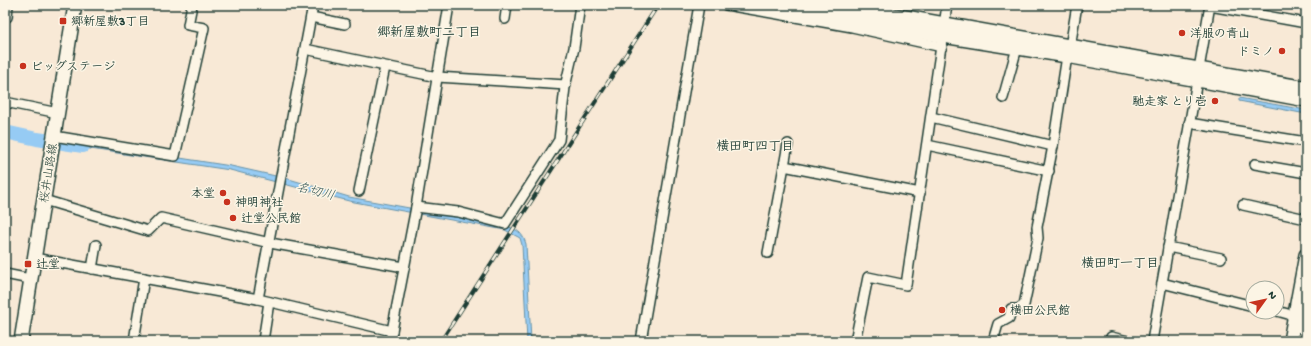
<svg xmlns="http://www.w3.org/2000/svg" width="1311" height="346" font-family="'Gochi Hand','Klee One',sans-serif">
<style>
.water{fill:#96cbf4;stroke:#6692a7}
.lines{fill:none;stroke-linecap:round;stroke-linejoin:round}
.river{stroke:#96cbf4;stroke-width:14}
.street-casing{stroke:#1f3d34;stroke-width:12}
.secondary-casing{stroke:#1f3d34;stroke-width:16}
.street{stroke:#fcf5e5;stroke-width:9}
.secondary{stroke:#fcf5e5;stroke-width:13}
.rail-casing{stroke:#1f3d34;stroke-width:4}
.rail{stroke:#fcf5e5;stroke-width:2.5;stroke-dasharray:8;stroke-linecap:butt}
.poi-dot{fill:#c8321e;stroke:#fcf5e5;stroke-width:1.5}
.labels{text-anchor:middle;stroke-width:3;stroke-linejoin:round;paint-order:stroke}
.poi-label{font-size:12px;font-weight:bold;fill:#1f3d34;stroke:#fcf5e5;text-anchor:start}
.street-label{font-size:12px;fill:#1f3d34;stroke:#fcf5e5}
.neighbourhood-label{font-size:13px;font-weight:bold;fill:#1f3d34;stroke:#fcf5e5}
.water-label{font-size:13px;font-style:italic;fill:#37595a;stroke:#fcf5e5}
</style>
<rect width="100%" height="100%" fill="#f8e9d6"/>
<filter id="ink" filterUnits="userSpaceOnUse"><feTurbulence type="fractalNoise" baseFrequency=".025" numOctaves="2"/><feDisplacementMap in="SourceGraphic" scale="8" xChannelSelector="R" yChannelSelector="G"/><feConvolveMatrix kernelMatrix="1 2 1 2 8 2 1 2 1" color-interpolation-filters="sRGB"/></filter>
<g filter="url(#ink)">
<!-- water -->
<g class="water">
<polygon points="1239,98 1306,110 1306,114 1239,101"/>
<path d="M65,140L231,166L289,179L349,197L497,224C512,228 521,228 526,244L531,341H527L522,245L520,238L505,230L349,201L230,170L64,145Z"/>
</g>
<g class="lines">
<!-- river -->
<polyline class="river" points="5,132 37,139 83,146"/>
<defs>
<g id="street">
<polyline points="726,5 852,27 942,47"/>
<polyline points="1210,6 1306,23"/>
<polyline points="7,17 8,5"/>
<polyline points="311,17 345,24"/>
<polyline points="505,19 507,5"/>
<polyline points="1070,47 1077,5"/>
<polyline points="305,49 437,77 566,85"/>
<polyline points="1003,98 1017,48"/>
<polyline points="5,102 58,113"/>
<polyline points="931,117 1053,146"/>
<polyline points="1189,123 1306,142"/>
<polyline points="54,136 175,156 204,28 188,25 192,5"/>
<polyline points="927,145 1049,171"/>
<polyline points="1255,164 1306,173"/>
<polyline points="784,166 788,144"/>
<polyline points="359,191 385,67"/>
<polyline points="44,200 148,231 161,218 270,243 404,267"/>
<polyline points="1243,205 1306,219"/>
<polyline points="416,207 458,212 505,224 559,140 565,87 574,48 580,5"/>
<polyline points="1168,247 1221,258"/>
<polyline points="768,253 784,166 920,193"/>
<polyline points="34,258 258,299 392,331"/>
<polyline points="92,269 96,245"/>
<polyline points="5,274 30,279"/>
<polyline points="1162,283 1253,306"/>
<polyline points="258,299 313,5"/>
<polyline points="1277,311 1295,316"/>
<polyline points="1293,326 1306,329"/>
<polyline points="134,341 144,278"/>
<polyline points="263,341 269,302"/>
<polyline points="390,341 416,207 449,5"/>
<polyline points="641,341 699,5"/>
<polyline points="855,341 868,277 906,285 947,5"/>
<polyline points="993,341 998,324 1009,318 1011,309 1018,309 1024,305 1038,238 1037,227 1053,146 1067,56"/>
<polyline points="1110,341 1111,337 1128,341"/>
<polyline points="1152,341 1210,5"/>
</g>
<g id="secondary">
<polyline points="784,5 943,36 1067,56 1306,100"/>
<polyline points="838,5 1306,88"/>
<polyline points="21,341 75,5"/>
<polyline points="1290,341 1306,255"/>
</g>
</defs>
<!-- street casing -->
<use href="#street" class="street-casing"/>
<!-- secondary casing -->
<use href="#secondary" class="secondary-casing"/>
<!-- street -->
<use href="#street" class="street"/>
<!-- secondary -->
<use href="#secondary" class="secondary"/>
<defs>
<polyline id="rail" points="441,341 658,5"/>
</defs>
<!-- rail casing -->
<use href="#rail" class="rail-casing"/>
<!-- rail -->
<use href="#rail" class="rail"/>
</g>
</g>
<!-- markers -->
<g class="poi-dot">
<rect x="59" y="17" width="8" height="8" rx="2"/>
<circle cx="1182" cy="33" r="4"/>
<circle cx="1282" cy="51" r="4"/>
<circle cx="23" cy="66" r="4"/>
<circle cx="1215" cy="101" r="4"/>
<circle cx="223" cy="193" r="4"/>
<circle cx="227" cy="202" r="4"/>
<circle cx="233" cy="218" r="4"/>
<rect x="24" y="260" width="8" height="8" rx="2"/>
<circle cx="1002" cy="310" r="4"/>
</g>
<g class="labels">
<!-- poi labels -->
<g class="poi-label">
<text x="71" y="25">郷新屋敷3丁目</text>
<text x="1190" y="37">洋服の青山</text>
<text x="1274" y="55" text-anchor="end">ドミノ</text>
<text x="31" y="70">ビッグステージ</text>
<text x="1207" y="105" text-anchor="end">馳走家 とり壱</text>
<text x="215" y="197" text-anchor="end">本堂</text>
<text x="235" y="206">神明神社</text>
<text x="241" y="222">辻堂公民館</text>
<text x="36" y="268">辻堂</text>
<text x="1010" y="314">横田公民館</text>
</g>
<!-- street labels -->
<g class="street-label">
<text transform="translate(48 173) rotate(-81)" y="4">桜井山路線</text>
</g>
<!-- neighbourhood labels -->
<g class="neighbourhood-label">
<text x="429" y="36">郷新屋敷町二丁目</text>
<text x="755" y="150">横田町四丁目</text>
<text x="1120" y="267">横田町一丁目</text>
</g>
<!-- water labels -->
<g class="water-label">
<text transform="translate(316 190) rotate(14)" y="5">名切川</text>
</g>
</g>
<!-- margin -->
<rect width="1311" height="346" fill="none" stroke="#fcf5e5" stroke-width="20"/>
<rect x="10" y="10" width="1291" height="326" fill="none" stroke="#1f3d34" stroke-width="1.5" filter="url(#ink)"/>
<!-- north arrow -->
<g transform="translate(1265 300) rotate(57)"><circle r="19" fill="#fcf5e5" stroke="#a4ab9e"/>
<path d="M0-3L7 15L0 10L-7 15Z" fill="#c8321e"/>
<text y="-6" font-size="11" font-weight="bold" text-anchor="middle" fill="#1f3d34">N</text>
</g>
</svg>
